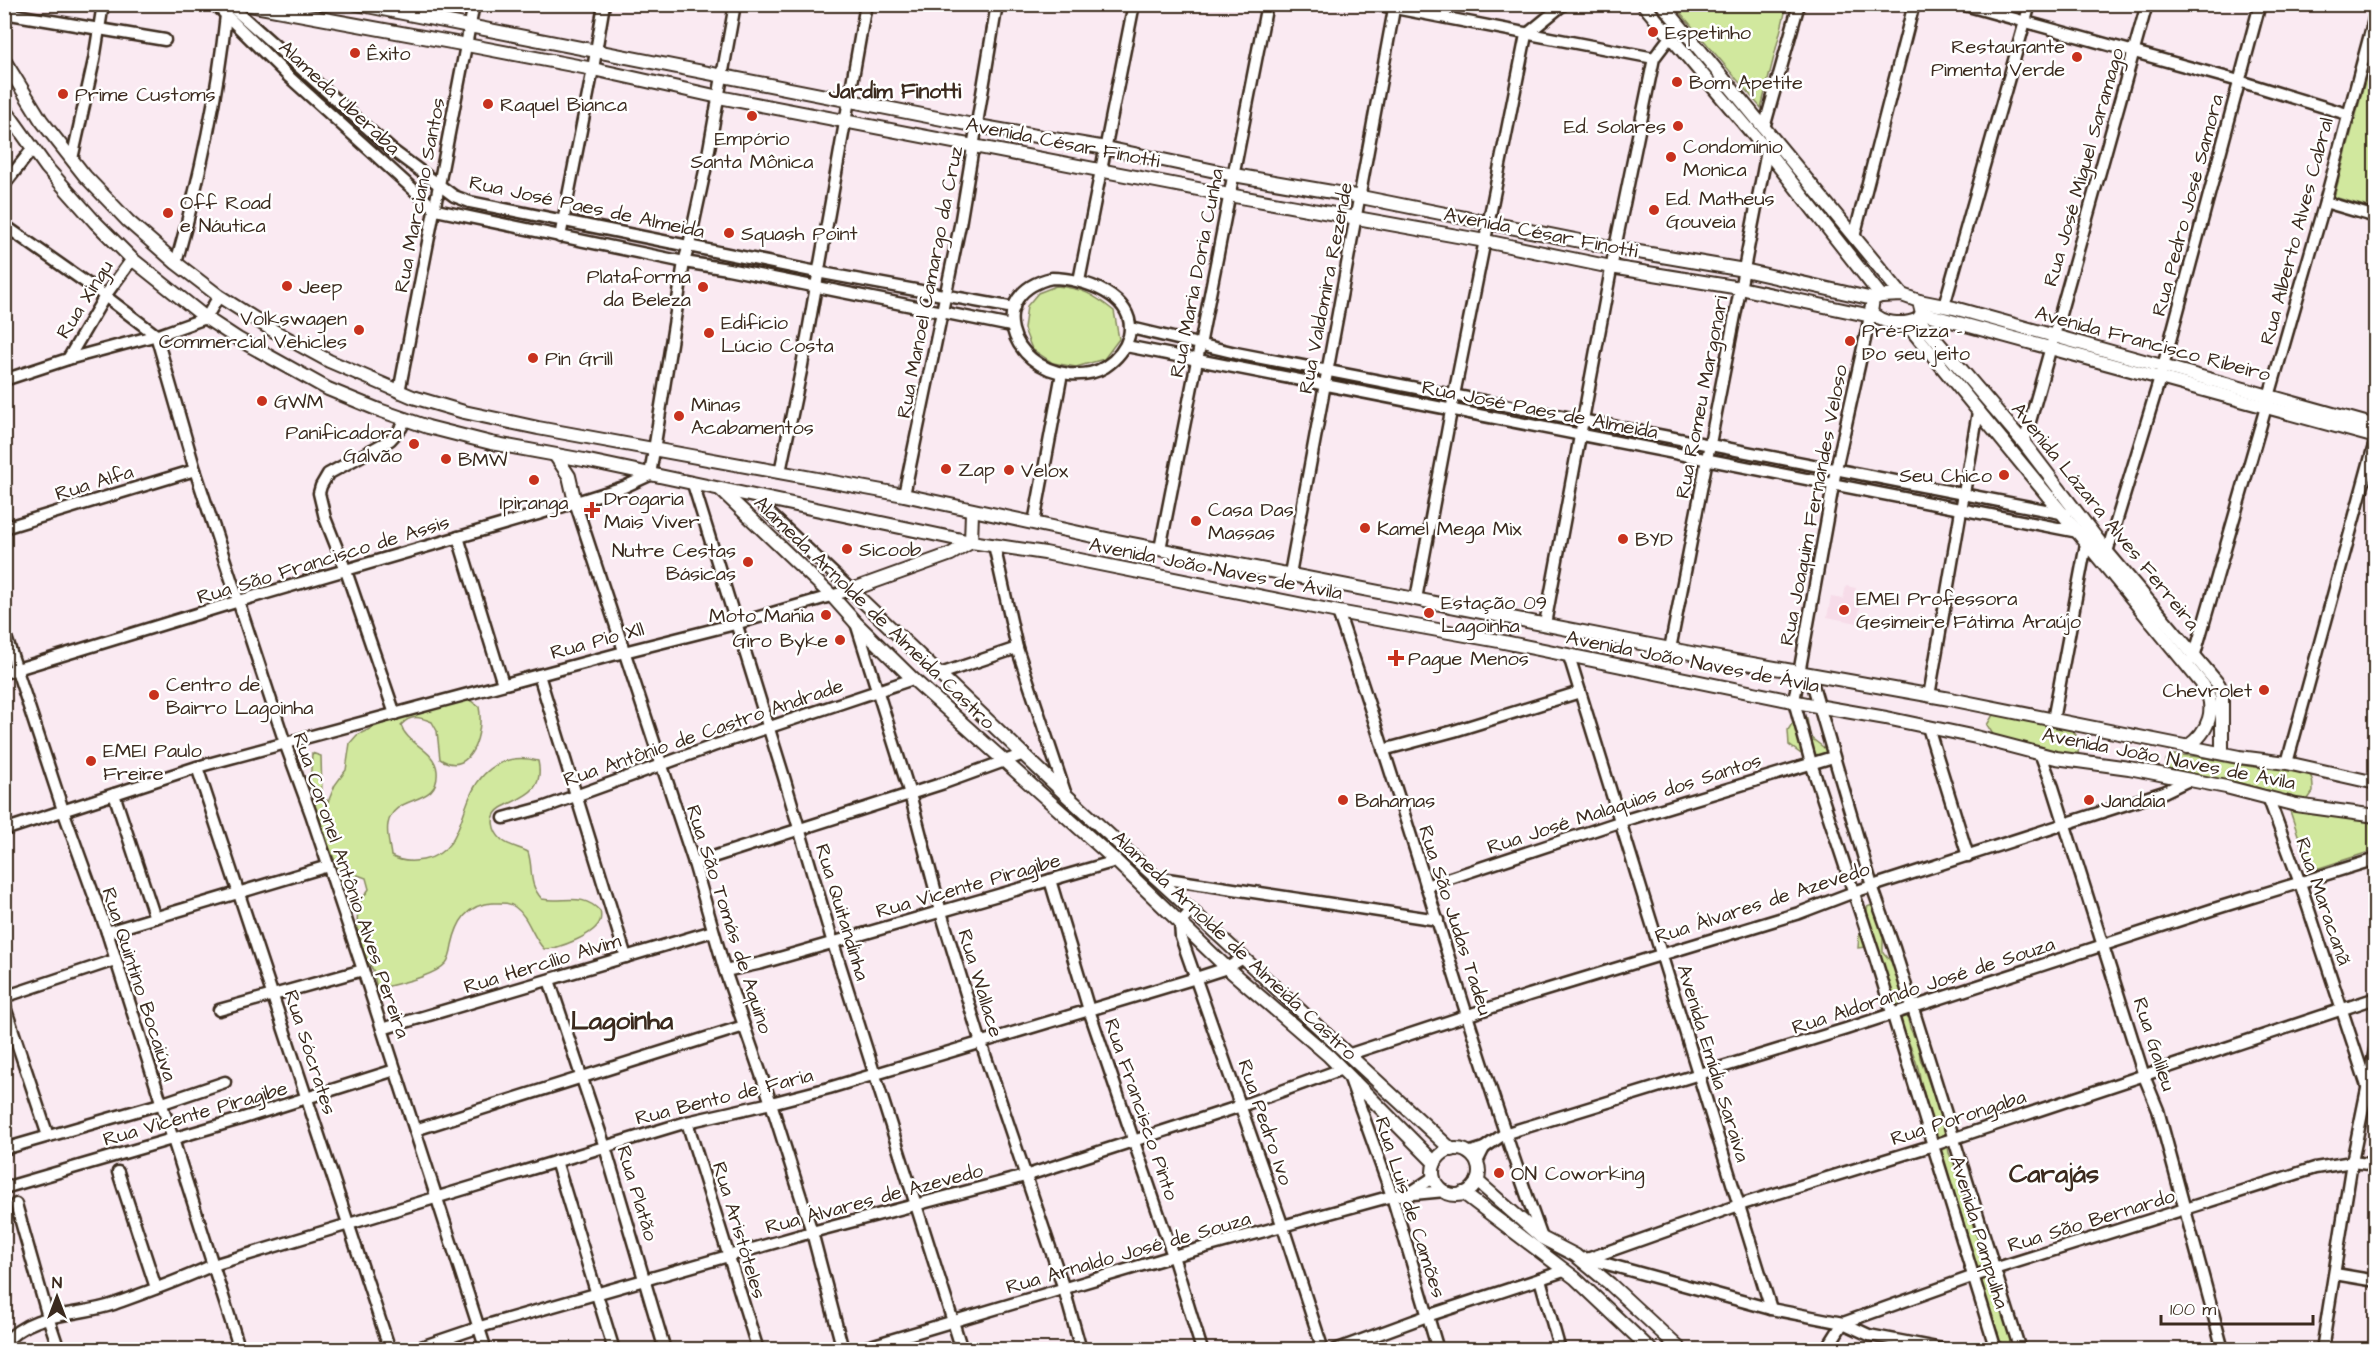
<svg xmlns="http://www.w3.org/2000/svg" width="2380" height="1354" font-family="'Architects Daughter',sans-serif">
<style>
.built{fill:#f7dce9}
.green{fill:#d1e89e;stroke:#86895e;stroke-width:1.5}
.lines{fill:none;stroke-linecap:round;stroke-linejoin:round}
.minor-casing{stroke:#3b2a1e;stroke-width:15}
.major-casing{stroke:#3b2a1e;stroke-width:16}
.minor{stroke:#fff;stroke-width:10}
.major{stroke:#fff;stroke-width:12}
.poi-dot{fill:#c8321e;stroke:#fff;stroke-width:2}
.labels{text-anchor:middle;stroke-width:5;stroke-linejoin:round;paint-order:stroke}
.poi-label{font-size:20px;fill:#3b2a1e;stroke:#fff;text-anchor:start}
.street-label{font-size:20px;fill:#3b2a1e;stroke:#fff}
.neighbourhood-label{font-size:21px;font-weight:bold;fill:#3b2a1e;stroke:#fff}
.district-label{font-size:26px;font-weight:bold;fill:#3b2a1e;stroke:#fff}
</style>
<rect width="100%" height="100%" fill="#faeaf2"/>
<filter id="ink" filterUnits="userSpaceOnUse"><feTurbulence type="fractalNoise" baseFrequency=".0167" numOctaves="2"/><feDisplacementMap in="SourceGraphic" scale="12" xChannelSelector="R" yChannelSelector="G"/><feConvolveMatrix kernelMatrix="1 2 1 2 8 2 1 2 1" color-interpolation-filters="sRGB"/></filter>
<g filter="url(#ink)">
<!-- built -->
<polygon class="built" points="1846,586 1856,588 1853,601 1861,603 1857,623 1827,617 1831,597 1843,599"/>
<!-- green -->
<g class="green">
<polygon points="1674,5 1787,5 1761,108"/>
<polygon points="2375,44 2375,209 2334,197"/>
<path d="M1056,286C1082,288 1093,294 1114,311L1119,339L1104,359L1076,367L1053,363L1032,349L1024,329L1027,306L1038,293Z"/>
<path d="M461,700L471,701L479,707C484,730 472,779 440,759L437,731L432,722C420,717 411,714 401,725C407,745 435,749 437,771C440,808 394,792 388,824C386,834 390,846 391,856C401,862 412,862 423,860C459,853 459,818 472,792C485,765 510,753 538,761C545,793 522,796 501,808C488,816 493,832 502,840C510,847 520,847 528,852C534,871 527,882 542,899C565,903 582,892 600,911C601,913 601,919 600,921C595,935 558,949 544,949C532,937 529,917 515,907C509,902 501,903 493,903C467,904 457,922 452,945C451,951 450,958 446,963C434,977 395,984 377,989L373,970L364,955L357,925L358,905L369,889L366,878L358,875L341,882L340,873L313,809L315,802L310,786L312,753L321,756L322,794L328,802L335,785L346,770L350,743L357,735L374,727L409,714Z"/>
<polygon points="1994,713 2069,726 2079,739 2078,755 2075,757 1994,736 1987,725"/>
<polygon points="1797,716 1807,718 1810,737 1827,750 1827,754 1822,760 1804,756 1789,745 1788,730"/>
<path d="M2172,755C2205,754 2237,768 2270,768C2282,769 2294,763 2306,771C2313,775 2313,784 2313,792L2306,802L2270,794L2271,792C2237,779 2203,778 2167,772L2166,760Z"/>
<polygon points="2288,805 2375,822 2375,850 2310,871"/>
<path d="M1875,904L1883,925V952L1899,971L1904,1004L1910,1028L1919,1047L1920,1058L1945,1127L1949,1153L1960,1176L1975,1233L1981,1244L2016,1349H2008L1999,1344L1998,1332L1986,1311L1980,1279L1972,1263L1964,1223L1956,1197L1951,1188L1920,1079C1920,1070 1907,1033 1900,1029L1901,1019L1895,1012L1892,994L1886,982L1881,957L1874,952L1875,946L1858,948L1859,935L1867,925V907Z"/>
</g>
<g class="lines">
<defs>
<g id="minor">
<polyline points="1374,4 1654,58"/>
<polyline points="1961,4 2239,81 2347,114"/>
<polyline points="232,7 392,150 454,196 470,202 817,272 1014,308"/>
<polyline points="221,10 288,76 436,210 684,262 728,269 1011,326"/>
<polyline points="4,13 165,40"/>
<polyline points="1764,128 1799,4"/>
<polyline points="72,159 94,60 103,4"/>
<polyline points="4,185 33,148"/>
<polyline points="2325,202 2376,217"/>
<polyline points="4,225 105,296 156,335 195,470 285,743 311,814 363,970 486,1350"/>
<polyline points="560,237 593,69 604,4"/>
<polyline points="1854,237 1914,4"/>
<path d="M176,263C199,182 217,100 226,15"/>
<path d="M1052,278C1082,278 1138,296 1129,336C1125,350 1117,359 1105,367C1094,374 1082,375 1069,374C1009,368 985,293 1052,278Z"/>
<polyline points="1079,281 1134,4"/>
<polyline points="1944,306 2030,4"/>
<polyline points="1871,312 1836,469 1794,701 1811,763 1874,954 1996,1350"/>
<polyline points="1131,328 1236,353 2066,514"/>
<polyline points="1126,346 2083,533"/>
<polyline points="68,359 105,296 132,259"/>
<polyline points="4,380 68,359 161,334 206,318 219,296"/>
<polyline points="399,392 474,4"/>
<polyline points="2024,443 2147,4"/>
<polyline points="780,472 801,371 866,4"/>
<polyline points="693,484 783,774 833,943 962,1350"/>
<polyline points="904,495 960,225 997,4"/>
<polyline points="575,502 694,863 725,971 771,1103 812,1232 843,1350"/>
<polyline points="1034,523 1062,373"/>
<polyline points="4,528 195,470"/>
<polyline points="458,537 503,684"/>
<polyline points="994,545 1017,648 1066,795"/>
<polyline points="1160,549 1267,4"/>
<polyline points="2107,552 2160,378 2260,4"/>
<polyline points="1290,574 1394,9"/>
<polyline points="1416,599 1454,395 1526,35 1564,4"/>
<path d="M1338,612C1410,820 1467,1032 1542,1238"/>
<polyline points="856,623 910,794 941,912 981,1043 1064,1289 1081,1350"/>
<polyline points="1545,624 1615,248 1654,58 1670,37"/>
<polyline points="4,631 63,810 107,932 240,1350"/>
<polyline points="1670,649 1767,151"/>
<polyline points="1569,656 1771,1309"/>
<polyline points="2191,660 2194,657 2325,202 2376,12"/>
<polyline points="4,673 239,601 538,514 624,487 650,475 684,262 689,245 706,166 735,4"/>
<polyline points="940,674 1017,648"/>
<polyline points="539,675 626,957"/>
<polyline points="1810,675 1872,886 1894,948 2020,1350"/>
<polyline points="1929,696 1978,412"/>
<polyline points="395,714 346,571 325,518 319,493 321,486 328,474 390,440 401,428 406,419"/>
<polyline points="2053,720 2086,544"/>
<polyline points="1928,727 1968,856"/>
<polyline points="1383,750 1454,731 1580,692"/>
<polyline points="2040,753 2053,787 2144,1076 2158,1110 2223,1350"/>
<polyline points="2287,763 2376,438"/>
<polyline points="197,767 390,1350"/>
<polyline points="114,794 155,918"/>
<polyline points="2268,797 2300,883 2367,1086"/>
<polyline points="504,818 545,807 713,746 913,679"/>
<polyline points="4,830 197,767 624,652 735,624 851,590 766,510 762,498"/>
<polyline points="694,863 944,783 1024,754"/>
<polyline points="1154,877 1438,920"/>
<polyline points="1050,880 1089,1010 1173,1256 1202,1350"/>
<polyline points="1426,886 1619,822 1833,757"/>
<polyline points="1191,911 1180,923 1181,937 1283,1227 1323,1350"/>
<polyline points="107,932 328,866"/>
<polyline points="725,971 762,963 1116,861"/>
<polyline points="549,980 605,1147 665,1350"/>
<polyline points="4,997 115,960"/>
<polyline points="4,1004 48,1136"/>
<polyline points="219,1010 363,970"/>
<polyline points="382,1029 713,931"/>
<polyline points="1347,1055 1529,995 1799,913 1854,892 2164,792 2187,781"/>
<polyline points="1349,1076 1392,1196 1438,1350"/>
<polyline points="687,1122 758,1350"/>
<polyline points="415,1130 744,1026"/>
<polyline points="4,1149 160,1104 225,1082"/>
<polyline points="1468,1153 1484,1148 1504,1134 1846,1029 2214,909 2376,859"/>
<polyline points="556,1161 614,1350"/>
<polyline points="1477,1162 1484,1148"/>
<polyline points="118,1172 156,1288"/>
<polyline points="4,1188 237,1120 395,1070"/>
<polyline points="1410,1193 1434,1177"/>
<polyline points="16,1204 48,1317 59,1350"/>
<polyline points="1585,1258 1771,1309 1843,1323 1869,1335 1948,1350"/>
<polyline points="1587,1259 1739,1205 1934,1145 2376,998"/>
<polyline points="2335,1274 2376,1281"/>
<polyline points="1540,1279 1560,1350"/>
<path d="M4,1344C32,1310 77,1317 114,1304C147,1292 181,1280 213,1265L687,1122L771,1103L829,1088L1196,978L1227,968L1243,958"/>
<polyline points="412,1350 480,1327 812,1232 1025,1176 1241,1106 1342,1069"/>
<polyline points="857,1350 1173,1256 1392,1196 1445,1191"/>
<polyline points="1335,1350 1427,1316 1564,1271"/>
<polyline points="1826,1350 1843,1323 1994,1269 2315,1168 2352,1162 2376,1165"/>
<polyline points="2322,1350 2352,1162 2376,1045"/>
</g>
<g id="major">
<polyline points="212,4 224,10 235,4"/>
<polyline points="243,4 467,45 593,69 719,97 1229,195 1485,241 1611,267 1740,288 1876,317"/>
<polyline points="357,4 978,126 1106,148 1234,175 1361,197 1615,248 1744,270 1873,299"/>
<polyline points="1643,4 1767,151 1881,296"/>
<polyline points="1662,4 1902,295"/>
<polyline points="4,60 41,120 85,176 128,221 176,263 219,296 274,331 329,361 413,397 464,412 538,428 904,495 1107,539 1691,653 1950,699 2239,757 2287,763 2376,783"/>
<polyline points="4,108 47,168 95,222 132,259 206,318 238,339 328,389 379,410 428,427 491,443 584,460 971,542 1045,553 1338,612 1499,641 1817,706 1886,718 1976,737 2056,758 2129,768 2226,787 2296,805 2376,816"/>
<path d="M1902,295L1919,301L1922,313L1918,319C1904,326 1881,324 1871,312L1873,299L1881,296Z"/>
<polyline points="1919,301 1954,308 2376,426"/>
<polyline points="1922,313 2376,437"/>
<polyline points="1918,319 2024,443 2107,552 2219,685 2222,699 2222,753"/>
<path d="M1906,323L2203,685C2218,708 2209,732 2187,747"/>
<polyline points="555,455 569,476 575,502"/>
<polyline points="722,491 832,596 856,623 913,679 1116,861 1227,968 1329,1056 1435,1163"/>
<polyline points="971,542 951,554 851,590 1066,795 1452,1150"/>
<polyline points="971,542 972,512"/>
<circle cx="1456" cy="1172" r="23"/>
<polyline points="1477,1181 1542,1238 1575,1255 1610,1284 1681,1350"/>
<polyline points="1463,1193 1575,1278 1651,1350"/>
</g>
</defs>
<!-- minor casing -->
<use href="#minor" class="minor-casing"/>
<!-- major casing -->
<use href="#major" class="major-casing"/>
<!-- minor -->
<use href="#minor" class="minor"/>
<!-- major -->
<use href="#major" class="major"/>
</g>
</g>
<!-- markers -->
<g class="poi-dot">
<circle cx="1653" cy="32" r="6"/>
<circle cx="355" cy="53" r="6"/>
<circle cx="2077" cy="57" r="6"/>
<circle cx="1677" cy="82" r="6"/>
<circle cx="63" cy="94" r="6"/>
<circle cx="488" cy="104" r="6"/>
<circle cx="752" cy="116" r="6"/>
<circle cx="1678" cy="126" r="6"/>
<circle cx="1671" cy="157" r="6"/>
<circle cx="1654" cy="210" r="6"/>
<circle cx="168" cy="213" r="6"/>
<circle cx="729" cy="233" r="6"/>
<circle cx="287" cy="286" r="6"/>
<circle cx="703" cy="287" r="6"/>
<circle cx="359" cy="330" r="6"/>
<circle cx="709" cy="333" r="6"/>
<circle cx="1850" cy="341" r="6"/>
<circle cx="533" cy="358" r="6"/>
<circle cx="262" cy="401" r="6"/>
<circle cx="679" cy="416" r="6"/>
<circle cx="414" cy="444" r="6"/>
<circle cx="446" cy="459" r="6"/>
<circle cx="946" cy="469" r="6"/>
<circle cx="1009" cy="470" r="6"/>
<circle cx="2004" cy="475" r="6"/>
<circle cx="534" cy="480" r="6"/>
<path d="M589 501h6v6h6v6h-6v6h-6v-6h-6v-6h6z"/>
<circle cx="1196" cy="521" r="6"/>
<circle cx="1365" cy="528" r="6"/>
<circle cx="1623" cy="539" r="6"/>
<circle cx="847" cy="549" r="6"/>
<circle cx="748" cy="562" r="6"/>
<circle cx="1844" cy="610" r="6"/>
<circle cx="1429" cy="613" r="6"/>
<circle cx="826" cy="615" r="6"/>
<circle cx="840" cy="640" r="6"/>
<path d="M1393 649h6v6h6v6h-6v6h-6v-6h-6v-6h6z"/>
<circle cx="2264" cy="690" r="6"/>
<circle cx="154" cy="695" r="6"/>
<circle cx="91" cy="761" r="6"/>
<circle cx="1343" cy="800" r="6"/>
<circle cx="2089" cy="800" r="6"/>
<circle cx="1499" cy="1173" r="6"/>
</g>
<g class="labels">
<!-- poi labels -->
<g class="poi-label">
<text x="1665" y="39">Espetinho</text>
<text x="2065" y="53" text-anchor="end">Restaurante<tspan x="2065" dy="23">Pimenta Verde</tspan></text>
<text x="367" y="60">Êxito</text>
<text x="1689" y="89">Bom Apetite</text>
<text x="75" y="101">Prime Customs</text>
<text x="500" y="111">Raquel Bianca</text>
<text x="1666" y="133" text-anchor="end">Ed. Solares</text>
<text x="752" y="145" text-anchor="middle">Empório<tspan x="752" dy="23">Santa Mônica</tspan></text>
<text x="1683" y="153">Condomínio<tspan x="1683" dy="23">Monica</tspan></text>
<text x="1666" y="205">Ed. Matheus<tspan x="1666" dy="23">Gouveia</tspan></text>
<text x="180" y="209">Off Road<tspan x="180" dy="23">e Náutica</tspan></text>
<text x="741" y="240">Squash Point</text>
<text x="691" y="283" text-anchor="end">Plataforma<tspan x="691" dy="23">da Beleza</tspan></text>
<text x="299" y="293">Jeep</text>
<text x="347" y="325" text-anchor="end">Volkswagen<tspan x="347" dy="23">Commercial Vehicles</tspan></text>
<text x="721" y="329">Edifício<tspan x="721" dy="23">Lúcio Costa</tspan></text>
<text x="1862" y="337">Pré-Pizza -<tspan x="1862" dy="23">Do seu jeito</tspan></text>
<text x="545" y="365">Pin Grill</text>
<text x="274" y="408">GWM</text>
<text x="691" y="411">Minas<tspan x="691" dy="23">Acabamentos</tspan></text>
<text x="402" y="439" text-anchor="end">Panificadora<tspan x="402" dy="23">Galvão</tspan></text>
<text x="458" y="466">BMW</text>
<text x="958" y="476">Zap</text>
<text x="1021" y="477">Velox</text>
<text x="1992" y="482" text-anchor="end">Seu Chico</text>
<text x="604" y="505">Drogaria<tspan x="604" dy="23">Mais Viver</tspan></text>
<text x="534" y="509" text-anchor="middle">Ipiranga</text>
<text x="1208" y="516">Casa Das<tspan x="1208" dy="23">Massas</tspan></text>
<text x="1377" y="535">Kamel Mega Mix</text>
<text x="1635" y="546">BYD</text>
<text x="859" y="556">Sicoob</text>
<text x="736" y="557" text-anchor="end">Nutre Cestas<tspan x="736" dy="23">Básicas</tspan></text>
<text x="1856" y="605">EMEI Professora<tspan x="1856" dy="23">Gesimeire Fátima Araújo</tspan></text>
<text x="1441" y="609">Estação 09<tspan x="1441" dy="23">Lagoinha</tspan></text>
<text x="814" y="622" text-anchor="end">Moto Mania</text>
<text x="828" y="647" text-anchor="end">Giro Byke</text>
<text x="1408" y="665">Pague Menos</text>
<text x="166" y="691">Centro de<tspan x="166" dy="23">Bairro Lagoinha</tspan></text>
<text x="2252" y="697" text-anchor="end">Chevrolet</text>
<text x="103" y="757">EMEI Paulo<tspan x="103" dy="23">Freire</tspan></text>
<text x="1355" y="807">Bahamas</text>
<text x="2101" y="807">Jandaia</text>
<text x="1511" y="1180">ON Coworking</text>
</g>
<!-- street labels -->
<g class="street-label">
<text transform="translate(340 97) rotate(43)" y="7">Alameda Uberaba</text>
<text transform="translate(1063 142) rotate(11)" y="7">Avenida César Finotti</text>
<text transform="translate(2083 167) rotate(-74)" y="7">Rua José Miguel Saramago</text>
<text transform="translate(419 195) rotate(-79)" y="7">Rua Marciano Santos</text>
<text transform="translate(2187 205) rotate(-75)" y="7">Rua Pedro José Samora</text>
<text transform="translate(587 206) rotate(12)" y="7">Rua José Paes de Almeida</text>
<text transform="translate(2296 231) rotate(-75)" y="7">Rua Alberto Alves Cabral</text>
<text transform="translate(1541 232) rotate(11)" y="7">Avenida César Finotti</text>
<text transform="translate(1196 273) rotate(-79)" y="7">Rua Maria Doria Cunha</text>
<text transform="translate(929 282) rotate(-79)" y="7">Rua Manoel Camargo da Cruz</text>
<text transform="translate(1325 288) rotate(-79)" y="7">Rua Valdomira Rezende</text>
<text transform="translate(84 299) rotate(-58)" y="7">Rua Xingu</text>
<text transform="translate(2153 343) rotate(15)" y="7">Avenida Francisco Ribeiro</text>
<text transform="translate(1701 397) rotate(-79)" y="7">Rua Romeu Margonari</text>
<text transform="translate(1540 409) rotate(11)" y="7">Rua José Paes de Almeida</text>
<text transform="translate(94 482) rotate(-17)" y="7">Rua Alfa</text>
<text transform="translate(1813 505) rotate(-79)" y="7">Rua Joaquim Fernandes Veloso</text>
<text transform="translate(2106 516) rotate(51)" y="7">Avenida Lázara Alves Ferreira</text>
<text transform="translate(323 559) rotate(-17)" y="7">Rua São Francisco de Assis</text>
<text transform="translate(1216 568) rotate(11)" y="7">Avenida João Naves de Ávila</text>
<text transform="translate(875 612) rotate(44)" y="7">Alameda Arnolde de Almeida Castro</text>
<text transform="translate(597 640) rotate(-15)" y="7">Rua Pio Xll</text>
<text transform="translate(1693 661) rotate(11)" y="7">Avenida João Naves de Ávila</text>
<text transform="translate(703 732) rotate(-19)" y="7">Rua Antônio de Castro Andrade</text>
<text transform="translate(2169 758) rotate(11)" y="7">Avenida João Naves de Ávila</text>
<text transform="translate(1624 803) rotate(-18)" y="7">Rua José Malaquias dos Santos</text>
<text transform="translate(352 885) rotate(71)" y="7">Rua Coronel Antônio Alves Pereira</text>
<text transform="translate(968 885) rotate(-16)" y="7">Rua Vicente Piragibe</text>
<text transform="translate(2324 901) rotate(71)" y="7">Rua Maracanã</text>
<text transform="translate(1762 902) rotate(-18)" y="7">Rua Álvares de Azevedo</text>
<text transform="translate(843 912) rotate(73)" y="7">Rua Quitandinha</text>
<text transform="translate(730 919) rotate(72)" y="7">Rua São Tomás de Aquino</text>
<text transform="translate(1456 920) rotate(72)" y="7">Rua São Judas Tadeu</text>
<text transform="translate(1235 945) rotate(43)" y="7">Alameda Arnolde de Almeida Castro</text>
<text transform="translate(542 963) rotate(-17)" y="7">Rua Hercílio Alvim</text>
<text transform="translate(981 983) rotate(73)" y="7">Rua Wallace</text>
<text transform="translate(140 984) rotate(72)" y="7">Rua Quintino Bocaiúva</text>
<text transform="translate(1923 985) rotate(-18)" y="7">Rua Aldorando José de Souza</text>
<text transform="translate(2155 1044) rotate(72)" y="7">Rua Galileu</text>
<text transform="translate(311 1052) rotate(72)" y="7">Rua Sócrates</text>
<text transform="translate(1714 1063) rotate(73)" y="7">Avenida Emídia Saraiva</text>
<text transform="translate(724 1096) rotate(-14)" y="7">Rua Bento de Faria</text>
<text transform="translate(1142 1109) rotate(71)" y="7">Rua Francisco Pinto</text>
<text transform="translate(195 1113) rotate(-16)" y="7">Rua Vicente Piragibe</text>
<text transform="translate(1958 1117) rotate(-18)" y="7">Rua Porongaba</text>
<text transform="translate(1266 1122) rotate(71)" y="7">Rua Pedro Ivo</text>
<text transform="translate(638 1193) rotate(73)" y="7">Rua Platão</text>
<text transform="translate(874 1198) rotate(-15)" y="7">Rua Álvares de Azevedo</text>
<text transform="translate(1411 1207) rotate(72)" y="7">Rua Luis de Camões</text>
<text transform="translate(2091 1220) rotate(-17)" y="7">Rua São Bernardo</text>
<text transform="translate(740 1230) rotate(73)" y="7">Rua Aristóteles</text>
<text transform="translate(1980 1232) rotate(73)" y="7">Avenida Pampulha</text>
<text transform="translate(1128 1252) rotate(-16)" y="7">Rua Arnaldo José de Souza</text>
</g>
<!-- neighbourhood labels -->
<g class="neighbourhood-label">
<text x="895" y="98">Jardim Finotti</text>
</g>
<!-- district labels -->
<g class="district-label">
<text x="622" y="1029">Lagoinha</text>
<text x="2054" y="1182">Carajás</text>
</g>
</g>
<!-- margin -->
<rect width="2380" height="1354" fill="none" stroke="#fff" stroke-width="24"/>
<rect x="12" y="12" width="2356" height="1330" fill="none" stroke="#3b2a1e" stroke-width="2" filter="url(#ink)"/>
<!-- north arrow -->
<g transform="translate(57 1297)" stroke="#ffffff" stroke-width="4.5" paint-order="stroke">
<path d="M0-4.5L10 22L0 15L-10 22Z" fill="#3b2a1e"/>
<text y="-9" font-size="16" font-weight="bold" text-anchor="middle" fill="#3b2a1e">N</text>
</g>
<!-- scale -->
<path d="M2161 1315v9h152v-9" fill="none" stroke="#3b2a1e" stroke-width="3"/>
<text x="2170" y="1315" font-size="18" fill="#3b2a1e" stroke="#ffffff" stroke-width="4.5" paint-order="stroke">100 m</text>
</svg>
